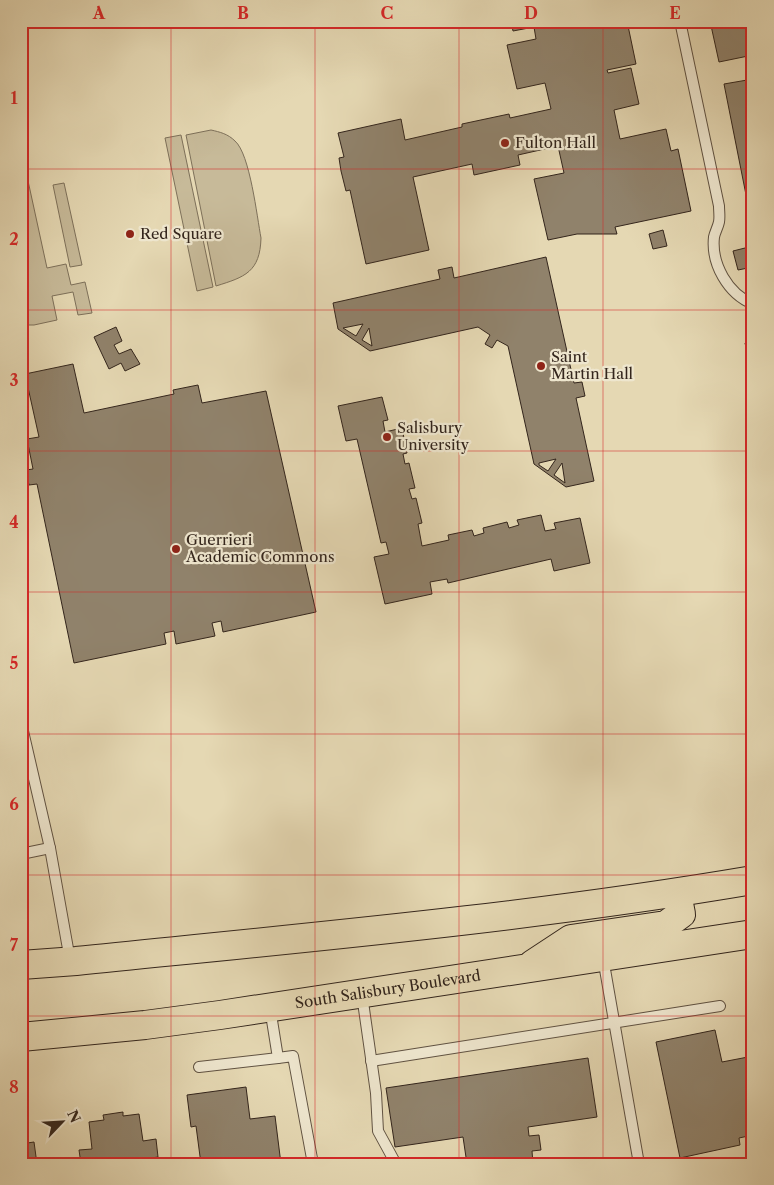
<svg xmlns="http://www.w3.org/2000/svg" width="774" height="1185" font-family="'Libre Caslon Text',serif">
<style>
.green{fill:#c7ba99;stroke:#7d705a}
.building{fill:#90826b;stroke:#33251c;fill-rule:evenodd}
.lines{fill:none;stroke-linecap:round;stroke-linejoin:round}
.lane-casing{stroke:#605242;stroke-width:12}
.primary-casing{stroke:#33251c;stroke-width:30}
.lane{stroke:#eee6ce;stroke-width:10}
.primary{stroke:#e5d8b3;stroke-width:28}
.grid{fill:none;stroke:#d62828;stroke-width:1;stroke-opacity:0.55}
.poi-dot{fill:#8f2418;stroke:#eee6ce;stroke-width:2}
.labels{text-anchor:middle;stroke-width:4.5;stroke-linejoin:round;paint-order:stroke}
.poi-label{font-size:15px;fill:#33251c;stroke:#eee6ce;text-anchor:start}
.street-label{font-size:15px;fill:#33251c;stroke:#eee6ce}
.neatline{fill:none;stroke:#d62828;stroke-width:2}
.grid-label{font-size:16px;text-anchor:middle;font-weight:bold;fill:#d62828}
</style>
<rect width="100%" height="100%" fill="#e5d8b3"/>
<filter id="stains"><feTurbulence type="fractalNoise" baseFrequency=".004" numOctaves="4"/><feColorMatrix values="0 0 0 0 .2 0 0 0 0 .09 0 0 0 0 .02 0 0 0 .5 -.17"/></filter>
<radialGradient id="worn" r=".72"><stop offset=".6" stop-color="#630" stop-opacity="0"/><stop offset="1" stop-color="#630" stop-opacity=".3"/></radialGradient>
<!-- green -->
<g class="green">
<path d="M211,130C220,132 228,134 235,141C250,154 257,217 261,238C260,272 245,277 216,286L186,135Z"/>
<polygon points="181,135 213,287 197,291 165,138"/>
<polygon points="25,167 47,268 66,264 71,285 85,282 92,313 78,315 73,292 52,296 57,320 34,325 21,325 21,168"/>
<polygon points="64,183 82,265 70,267 53,185"/>
</g>
<!-- building -->
<g class="building">
<polygon points="511,21 627,21 636,64 607,70 608,73 631,68 639,104 614,110 620,139 666,129 671,151 678,149 691,211 615,227 617,234 577,234 548,240 534,179 564,173 558,146 518,155 520,165 474,175 472,164 413,177 429,250 366,264 350,190 346,191 341,171 339,158 344,157 338,133 401,119 405,140 462,127 462,124 509,114 510,118 551,109 545,83 517,89 507,45 536,39 534,27 513,31"/>
<polygon points="710,21 753,21 753,55 719,62"/>
<polygon points="753,79 753,225 752,225 724,84"/>
<polygon points="663,230 667,246 653,249 649,234"/>
<polygon points="753,246 753,267 738,270 733,251"/>
<path d="M546,257L574,383L582,382L585,396L576,398L594,481L566,487L534,464L508,346L497,340L492,348L485,344L490,335L478,327L370,351L338,329L333,303L440,279L438,270L452,267L454,278ZM363,324L356,336L343,328ZM369,328L372,346L362,340ZM556,459L548,471L539,465V463ZM562,463L565,483L554,475Z"/>
<polygon points="116,327 122,341 114,345 119,354 131,349 140,364 125,371 121,363 109,369 94,337"/>
<polygon points="753,342 753,376 745,343"/>
<polygon points="73,364 84,413 174,394 173,390 198,385 202,403 266,391 316,612 223,632 221,621 212,623 215,636 176,644 174,631 164,633 166,644 74,663 37,484 29,485 26,470 33,469 27,439 39,437 25,374"/>
<polygon points="382,397 388,420 383,421 385,432 402,428 407,453 403,454 405,464 409,463 415,488 409,489 412,499 416,498 422,523 418,524 422,546 449,540 448,535 472,530 474,536 484,533 483,528 507,522 509,528 519,525 517,520 541,515 545,531 556,529 554,523 580,518 590,563 554,571 551,559 448,583 447,579 430,582 432,594 385,604 374,557 389,554 386,542 381,543 357,439 346,441 338,406"/>
<polygon points="715,1030 722,1062 748,1057 753,1081 753,1135 739,1138 740,1145 680,1158 656,1042"/>
<polygon points="588,1058 597,1117 528,1127 529,1136 539,1135 541,1150 532,1151 533,1164 467,1164 463,1137 395,1147 386,1088"/>
<polygon points="246,1087 250,1119 275,1116 281,1164 201,1164 196,1126 191,1127 187,1095"/>
<polygon points="123,1112 123,1116 139,1114 143,1141 156,1139 158,1157 145,1159 146,1164 81,1164 79,1150 92,1149 89,1122 104,1120 103,1115"/>
<polygon points="34,1142 37,1164 21,1164 21,1144"/>
</g>
<g class="lines">
<defs>
<g id="lane">
<path d="M680,21L719,206C719,211 720,217 719,222C718,227 715,232 714,237C711,264 728,294 753,304"/>
<polyline points="23,731 50,848 70,960"/>
<polyline points="21,854 50,848"/>
<polyline points="603,958 639,1164"/>
<polyline points="362,995 376,1093 378,1131 396,1164"/>
<polyline points="278,1058 293,1056 313,1164"/>
<polyline points="371,1061 720,1006"/>
<polyline points="199,1067 278,1058 270,1008"/>
</g>
<g id="primary">
<polyline points="533,964 571,939 666,925 681,914 677,893"/>
<path d="M21,965L76,961C302,938 529,918 753,880"/>
<path id="s1" d="M21,1037L145,1025L220,1015L753,934"/>
</g>
</defs>
<!-- lane casing -->
<use href="#lane" class="lane-casing"/>
<!-- primary casing -->
<use href="#primary" class="primary-casing"/>
<!-- lane -->
<use href="#lane" class="lane"/>
<!-- primary -->
<use href="#primary" class="primary"/>
</g>
<!-- grid -->
<path class="grid" d="M171,21V1164M315,21V1164M459,21V1164M603,21V1164M21,169H753M21,310H753M21,451H753M21,592H753M21,734H753M21,875H753M21,1016H753"/>
<!-- markers -->
<g class="poi-dot">
<circle cx="505" cy="143" r="5"/>
<circle cx="130" cy="234" r="5"/>
<circle cx="541" cy="366" r="5"/>
<circle cx="387" cy="437" r="5"/>
<circle cx="176" cy="549" r="5"/>
</g>
<g class="labels">
<!-- poi labels -->
<g class="poi-label">
<text x="515" y="148">Fulton Hall</text>
<text x="140" y="239">Red Square</text>
<text x="551" y="362">Saint<tspan x="551" dy="17">Martin Hall</tspan></text>
<text x="397" y="433">Salisbury<tspan x="397" dy="17">University</tspan></text>
<text x="186" y="545">Guerrieri<tspan x="186" dy="17">Academic Commons</tspan></text>
</g>
<!-- street labels -->
<g class="street-label">
<text dy="5" stroke="none"><textPath href="#s1" startOffset="370">South Salisbury Boulevard</textPath></text>
</g>
</g>
<!-- margin -->
<rect width="774" height="1185" fill="none" stroke="#e5d8b3" stroke-width="55"/>
<!-- north arrow -->
<g transform="translate(62 1122) rotate(65)" stroke="#eee6ce" stroke-width="4" paint-order="stroke">
<path d="M0-4L9 19L0 12L-9 19Z" fill="#33251c"/>
<text y="-8" font-size="14" font-weight="bold" text-anchor="middle" fill="#33251c">N</text>
</g>
<rect x="28" y="28" width="718" height="1130" class="neatline"/>
<g class="grid-label">
<text x="99" y="19">A</text>
<text x="243" y="19">B</text>
<text x="387" y="19">C</text>
<text x="531" y="19">D</text>
<text x="675" y="19">E</text>
<text x="14" y="104">1</text>
<text x="14" y="245">2</text>
<text x="14" y="386">3</text>
<text x="14" y="528">4</text>
<text x="14" y="669">5</text>
<text x="14" y="810">6</text>
<text x="14" y="951">7</text>
<text x="14" y="1093">8</text>
</g>
<rect width="100%" height="100%" filter="url(#stains)"/>
<rect width="100%" height="100%" fill="url(#worn)"/>
</svg>
